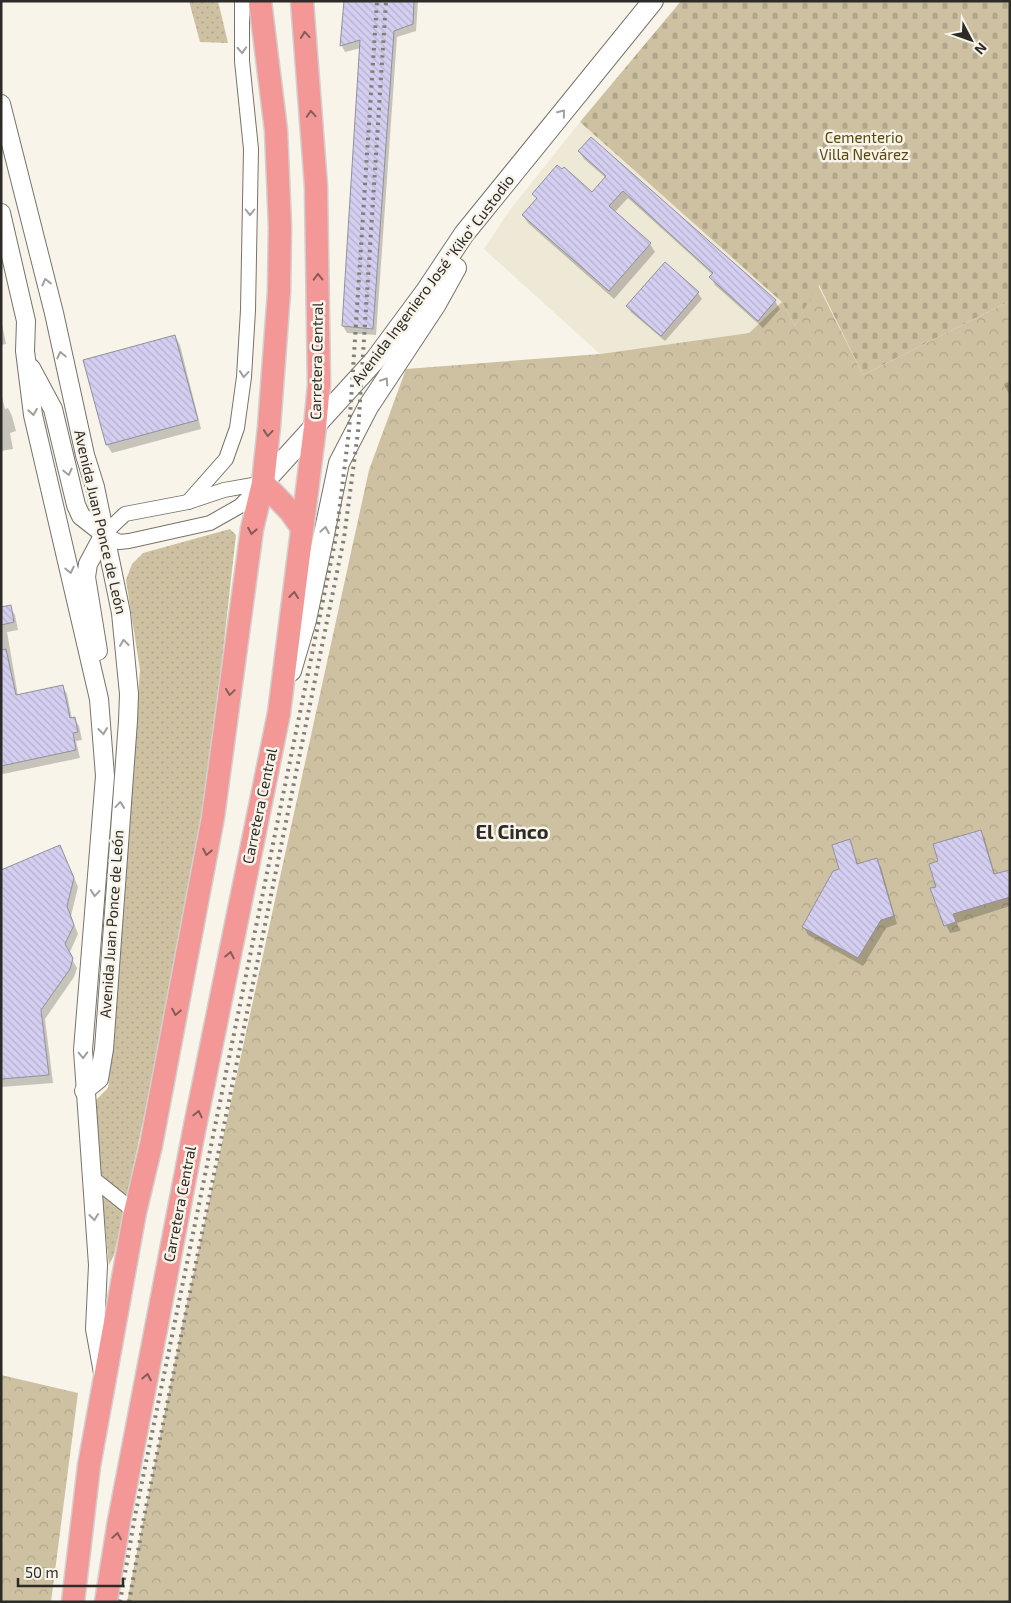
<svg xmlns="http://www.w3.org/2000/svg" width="1011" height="1603" font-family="'Exo 2',sans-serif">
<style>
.built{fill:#eee8d7}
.grass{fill:url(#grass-dots)}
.cemetery{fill:url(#cemetery-stones)}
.park{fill:url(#park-crowns)}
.shadow{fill:#0003}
.building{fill:url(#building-back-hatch);stroke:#92919a}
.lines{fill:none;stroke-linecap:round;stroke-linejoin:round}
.minor-casing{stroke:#77736b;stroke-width:16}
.tertiary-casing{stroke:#77736b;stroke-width:20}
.secondary-casing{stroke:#77736b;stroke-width:22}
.trunk-casing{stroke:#d1d0cf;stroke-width:25}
.minor{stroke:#fff;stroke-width:14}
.tertiary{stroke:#fff;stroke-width:18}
.secondary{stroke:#fff;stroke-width:20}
.trunk{stroke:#f49897;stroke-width:22}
.rail{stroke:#807e77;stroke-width:4;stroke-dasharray:2.5 5;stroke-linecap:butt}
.oneway{stroke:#865c59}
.oneway2{stroke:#a0a09e}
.labels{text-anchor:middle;stroke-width:5;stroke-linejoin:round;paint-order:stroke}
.park-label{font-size:15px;fill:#59470d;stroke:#f8f4ea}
.street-label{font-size:15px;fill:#2c2b27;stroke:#f8f4ea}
.district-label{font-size:20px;font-weight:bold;fill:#2c2b27;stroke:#f8f4ea}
</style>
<defs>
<pattern id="grass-dots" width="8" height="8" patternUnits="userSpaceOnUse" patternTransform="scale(1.25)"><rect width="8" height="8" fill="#cdc1a1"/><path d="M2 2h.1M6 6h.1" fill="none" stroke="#b0a68b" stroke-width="1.8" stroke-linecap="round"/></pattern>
<pattern id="cemetery-stones" width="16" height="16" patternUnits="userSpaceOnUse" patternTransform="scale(1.25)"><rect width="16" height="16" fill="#cdc1a1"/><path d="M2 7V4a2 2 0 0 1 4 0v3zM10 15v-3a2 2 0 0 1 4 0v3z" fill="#b0a68b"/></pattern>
<pattern id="park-crowns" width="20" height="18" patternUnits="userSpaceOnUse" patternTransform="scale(1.25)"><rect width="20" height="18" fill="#cdc1a1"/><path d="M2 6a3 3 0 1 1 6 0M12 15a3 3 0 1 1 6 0" fill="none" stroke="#b0a68b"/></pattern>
<pattern id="building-back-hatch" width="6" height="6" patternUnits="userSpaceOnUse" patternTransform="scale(1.25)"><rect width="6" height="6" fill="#d4cef0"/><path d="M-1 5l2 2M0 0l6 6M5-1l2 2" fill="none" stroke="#b6b1ce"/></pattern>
</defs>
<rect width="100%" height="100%" fill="#f8f4ea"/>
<!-- built -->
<polygon class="built" points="580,122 782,302 749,333 600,354 484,249 509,211"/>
<!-- grass -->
<g class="grass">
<polygon points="189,1 218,1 228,43 200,42"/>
<path d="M230,529L236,535C224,637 215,740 198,841C174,980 144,1118 114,1255L109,1265L93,1103L108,1088L112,1055L140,670L126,580L132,564L143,553Z"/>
</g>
<!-- cemetery -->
<polygon class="cemetery" points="681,1 1010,1 1010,301 863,375 819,285 795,326 782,302 580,122"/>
<!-- park -->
<g class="park">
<polygon points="818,285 863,375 1010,301 1010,1602 127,1602 183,1321 369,470 406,369 600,354 749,333 782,302 795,326"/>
<polygon points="1,1375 78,1393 51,1602 1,1602"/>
</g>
<!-- shadow -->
<g class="shadow">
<polygon points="345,1 418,1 416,31 397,37 376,335 347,333 343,326 361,48 345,52 342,46"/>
<polygon points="591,138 775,301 780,309 763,328 715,285 711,277 713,275 628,198 614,213 650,244 655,252 614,299 528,223 523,215 537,200 534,194 593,194 606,178 584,159 579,151"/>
<polygon points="665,264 698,293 702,299 665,341 631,312 628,306"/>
<polygon points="1,319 6,344 1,345"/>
<polygon points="175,336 180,345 201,429 112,453 107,445"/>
<polygon points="1010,381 1010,396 1004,384"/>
<polygon points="1,393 5,409 8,408 12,416 16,431 10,433 13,449 1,451"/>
<polygon points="10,607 15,615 18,630 7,632 18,696 62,686 67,694 72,719 74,718 79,726 82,740 76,741 80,758 3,774 1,771 1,608"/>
<polygon points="980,831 985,840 995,875 1010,871 1010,906 957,923 960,931 950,933 946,925 937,887 939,862"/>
<polygon points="849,841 858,864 876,859 881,867 897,924 886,928 863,966 808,935 804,927 840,869"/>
<polygon points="64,855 78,887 71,916 78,934 69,954 77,968 74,977 45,1019 53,1083 1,1087 1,866 4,871"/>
</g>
<!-- building -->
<g class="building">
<polygon points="344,1 414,1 413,24 394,31 373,329 342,326 360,40 340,46"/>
<polygon points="591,137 776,300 758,321 709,277 713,273 623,191 609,206 651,243 609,291 522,215 537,198 532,194 557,165 562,169 564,167 592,192 606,176 578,151"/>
<polygon points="665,262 699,292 661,336 626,306"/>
<polygon points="175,335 198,420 106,445 83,360"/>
<polygon points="11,605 14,622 1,625 1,607"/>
<polygon points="6,649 16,695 63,685 70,718 75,717 78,732 73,733 76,750 1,766 1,650"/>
<polygon points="981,830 994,874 1010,870 1010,897 953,914 956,922 944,926 930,888 936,887 929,864 938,861 933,844"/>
<polygon points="850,839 857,864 877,858 894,916 881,920 858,958 802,927 833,871 839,869 832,845"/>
<polygon points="60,845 74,878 67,906 74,925 65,944 73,958 70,969 41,1010 49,1075 1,1079 1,870"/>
</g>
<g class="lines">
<defs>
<g id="minor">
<polygon points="263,483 240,506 210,523 129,541 119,542 104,534 125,514 188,502 224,490"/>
<polyline points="188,502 226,459 237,428 244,377 248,310 251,149 242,61 242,1"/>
<polyline points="90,1176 135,1212"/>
</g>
<g id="tertiary">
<polyline points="1,104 54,313 85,455 95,487 121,613 129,694 128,721 104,1049 99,1079 84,1091"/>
<polyline points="1,213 26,321 25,351 33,415 99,699 105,776 83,1050 98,1265 95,1329 103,1373"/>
<polyline points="31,368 53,409 76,505 81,516 104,534"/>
<polyline points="98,651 86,577 88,564 104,534"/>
</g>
<g id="secondary">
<polyline points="263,483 375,360 426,291 464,234 653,1"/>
<polyline points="291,671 306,620 339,463 368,407 436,304 456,268"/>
</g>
<g id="trunk">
<polyline points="263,483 290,511 302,528"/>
<polyline points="73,1602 89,1466 135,1212 151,1145 213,817 252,529 263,483 269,427 279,292 280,227 276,130 260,1"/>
<polyline points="106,1602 119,1521 194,1131 279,713 315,427 319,385 316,186 302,1"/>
</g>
</defs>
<!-- minor casing -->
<use href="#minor" class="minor-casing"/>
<!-- tertiary casing -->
<use href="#tertiary" class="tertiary-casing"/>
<!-- secondary casing -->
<use href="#secondary" class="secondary-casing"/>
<!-- trunk casing -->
<use href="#trunk" class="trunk-casing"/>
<!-- minor -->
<use href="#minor" class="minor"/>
<!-- tertiary -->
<use href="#tertiary" class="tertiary"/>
<!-- secondary -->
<use href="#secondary" class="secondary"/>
<!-- trunk -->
<use href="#trunk" class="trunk"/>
<!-- rail -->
<g class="rail">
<polyline points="120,1602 135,1516 336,537 349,431 377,1"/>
<polyline points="129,1602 144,1517 344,538 358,432 386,1"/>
</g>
</g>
<!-- one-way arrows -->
<defs><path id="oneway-chevron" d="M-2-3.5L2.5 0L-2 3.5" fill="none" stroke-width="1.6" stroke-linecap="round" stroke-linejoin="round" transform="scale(1.25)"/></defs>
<g class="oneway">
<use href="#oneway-chevron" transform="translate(305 35) rotate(-95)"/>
<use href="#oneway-chevron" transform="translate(311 114) rotate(-94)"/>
<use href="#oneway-chevron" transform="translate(318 277) rotate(-91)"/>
<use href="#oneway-chevron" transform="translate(268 433) rotate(95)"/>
<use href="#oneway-chevron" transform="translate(252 531) rotate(100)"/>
<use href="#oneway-chevron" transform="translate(294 595) rotate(-83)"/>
<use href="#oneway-chevron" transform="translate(230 692) rotate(98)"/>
<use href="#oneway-chevron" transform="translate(207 852) rotate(101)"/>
<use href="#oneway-chevron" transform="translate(230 955) rotate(-78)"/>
<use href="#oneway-chevron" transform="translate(176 1012) rotate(101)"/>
<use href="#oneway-chevron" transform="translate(198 1114) rotate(-77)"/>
<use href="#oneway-chevron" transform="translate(147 1377) rotate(-79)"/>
<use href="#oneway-chevron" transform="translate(117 1536) rotate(-81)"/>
</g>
<g class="oneway2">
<use href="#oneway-chevron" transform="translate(242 50) rotate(87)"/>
<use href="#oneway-chevron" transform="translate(562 113) rotate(-51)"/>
<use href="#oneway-chevron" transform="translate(250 212) rotate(90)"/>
<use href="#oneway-chevron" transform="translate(46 282) rotate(-104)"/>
<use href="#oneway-chevron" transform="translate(61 355) rotate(-103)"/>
<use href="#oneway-chevron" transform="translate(244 374) rotate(95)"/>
<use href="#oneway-chevron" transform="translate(385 381) rotate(-57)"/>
<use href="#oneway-chevron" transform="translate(33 412) rotate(81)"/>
<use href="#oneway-chevron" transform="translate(68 472) rotate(77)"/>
<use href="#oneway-chevron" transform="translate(325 530) rotate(-80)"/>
<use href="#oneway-chevron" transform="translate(70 570) rotate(78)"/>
<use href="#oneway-chevron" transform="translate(124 643) rotate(-96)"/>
<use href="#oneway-chevron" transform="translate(103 731) rotate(84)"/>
<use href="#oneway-chevron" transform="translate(120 805) rotate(-85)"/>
<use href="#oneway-chevron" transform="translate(95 893) rotate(95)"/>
<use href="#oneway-chevron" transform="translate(83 1055) rotate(89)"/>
<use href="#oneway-chevron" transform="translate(94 1217) rotate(84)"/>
</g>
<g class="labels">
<!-- park labels -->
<g class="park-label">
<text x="864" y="143">Cementerio<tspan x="864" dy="17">Villa Nevárez</tspan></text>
</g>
<!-- street labels -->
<g class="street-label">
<text transform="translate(433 280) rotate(-53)" y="5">Avenida Ingeniero José "Kiko" Custodio</text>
<text transform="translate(317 361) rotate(-89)" y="5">Carretera Central</text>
<text transform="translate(100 522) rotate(77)" y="5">Avenida Juan Ponce de León</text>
<text transform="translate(260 806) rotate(-78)" y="5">Carretera Central</text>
<text transform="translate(112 924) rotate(-86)" y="5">Avenida Juan Ponce de León</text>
<text transform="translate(180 1204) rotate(-79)" y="5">Carretera Central</text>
</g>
<!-- district labels -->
<g class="district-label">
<text x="512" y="839">El Cinco</text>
</g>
</g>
<!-- border -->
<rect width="1011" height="1603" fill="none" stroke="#2c2b27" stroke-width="5"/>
<!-- north arrow -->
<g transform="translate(971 40) rotate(131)" stroke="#f8f4ea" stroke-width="4" paint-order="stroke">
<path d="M0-4L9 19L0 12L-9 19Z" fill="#2c2b27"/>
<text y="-8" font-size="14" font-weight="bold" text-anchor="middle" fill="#2c2b27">N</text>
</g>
<!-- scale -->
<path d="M18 1578v8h105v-8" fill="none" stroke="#2c2b27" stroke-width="2.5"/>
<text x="25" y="1578" font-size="15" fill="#2c2b27" stroke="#f8f4ea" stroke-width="4" paint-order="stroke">50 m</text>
</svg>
